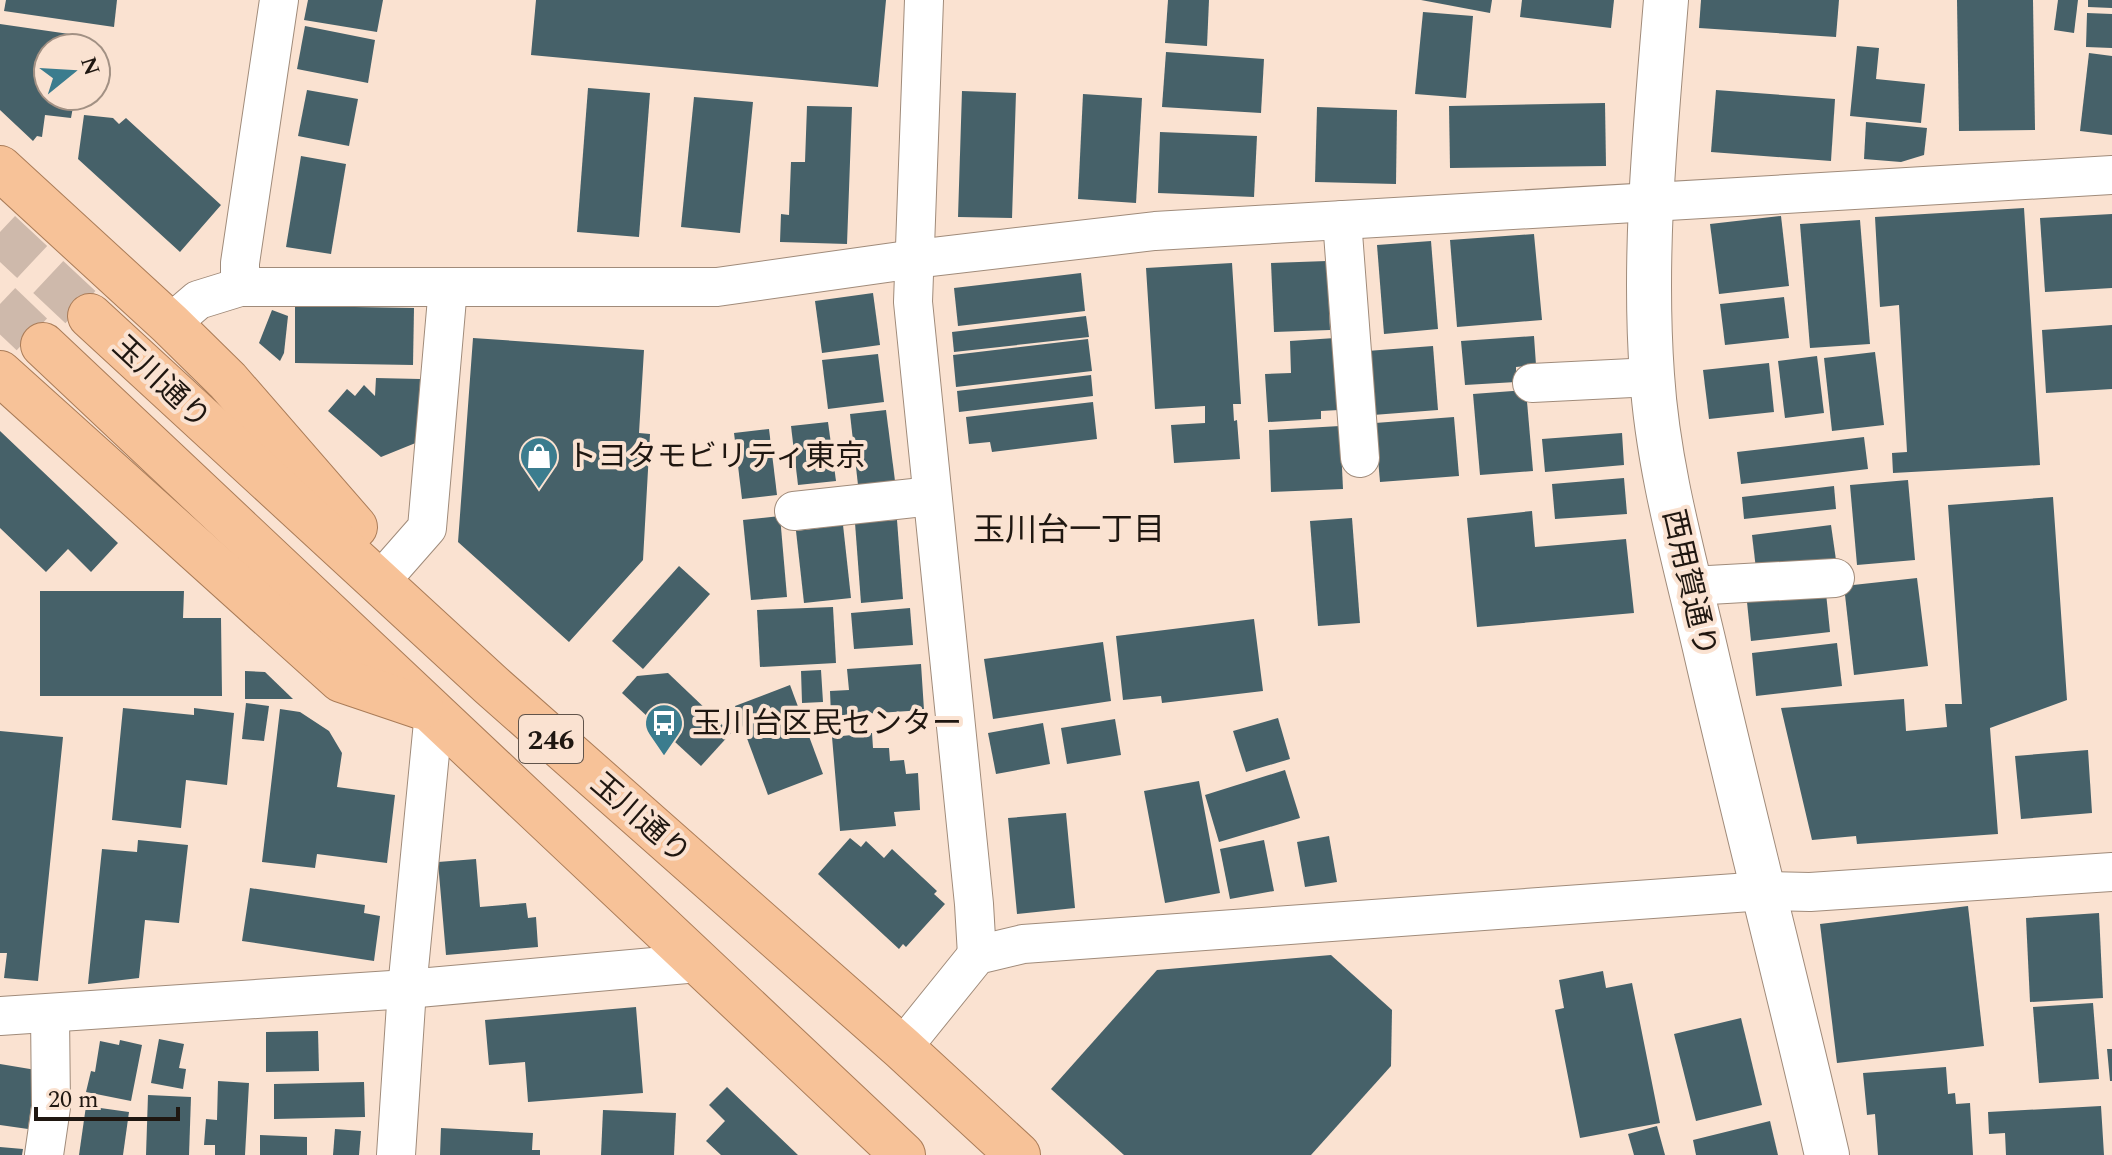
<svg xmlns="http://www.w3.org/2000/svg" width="2112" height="1155" font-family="Spectral,'Noto Sans JP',serif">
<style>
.building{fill:#466169}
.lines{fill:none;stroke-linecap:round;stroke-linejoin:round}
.trunk-tunnel{stroke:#ceb9ab;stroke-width:44;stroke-dasharray:44 22;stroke-linecap:butt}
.minor-casing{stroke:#a08b7a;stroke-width:40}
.tertiary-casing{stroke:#a08b7a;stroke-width:46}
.trunk-casing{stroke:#aa7c58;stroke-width:46}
.minor{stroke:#fff;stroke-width:38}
.tertiary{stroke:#fff;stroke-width:44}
.trunk{stroke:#f7c298;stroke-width:44}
.labels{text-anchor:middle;stroke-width:8;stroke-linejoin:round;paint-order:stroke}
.shield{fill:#fae2d1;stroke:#61544b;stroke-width:2}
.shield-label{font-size:28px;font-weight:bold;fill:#1f1711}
.street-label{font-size:30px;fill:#1f1711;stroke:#fae2d1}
.poi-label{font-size:30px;fill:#1f1711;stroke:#fae2d1;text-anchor:start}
.neighbourhood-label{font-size:32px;fill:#1f1711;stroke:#fae2d1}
</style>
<rect width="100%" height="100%" fill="#fae2d1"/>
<!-- building -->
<g class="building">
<polygon points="6,0 117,0 114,27 4,11"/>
<polygon points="308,0 383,0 377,32 304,20"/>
<polygon points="536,0 886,0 878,87 531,55"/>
<polygon points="1168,0 1209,0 1207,46 1165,43"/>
<polygon points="1421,0 1492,0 1490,13"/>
<polygon points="1522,0 1614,0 1611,28 1520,17"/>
<polygon points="1701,0 1839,0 1836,37 1699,28"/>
<polygon points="1957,0 2033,0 2035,130 1959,131"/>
<polygon points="2058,0 2078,0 2074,33 2054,30"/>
<polygon points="2088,0 2112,0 2112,8 2088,7"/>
<polygon points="1423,12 1473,16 1466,98 1415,94"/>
<polygon points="2087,13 2112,14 2112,48 2086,47"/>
<polygon points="0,24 83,36 81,48 48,48 48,96 75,96 71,118 45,115 42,137 37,136 33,141 0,110"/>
<polygon points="305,26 375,40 368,83 297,69"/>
<polygon points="1857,46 1879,48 1876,79 1925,84 1921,123 1850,116"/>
<polygon points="1166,52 1264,59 1261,113 1162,107"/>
<polygon points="2089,53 2112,56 2112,135 2080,131"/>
<polygon points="588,88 650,93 639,237 577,232"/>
<polygon points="307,90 358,99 349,146 298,136"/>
<polygon points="1716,90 1835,99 1831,161 1711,152"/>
<polygon points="962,91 1016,93 1012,218 958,217"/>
<polygon points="1083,94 1142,98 1136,203 1078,199"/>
<polygon points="694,97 753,102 740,233 681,227"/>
<polygon points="1605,103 1606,166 1450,168 1449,106"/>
<polygon points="807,106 852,107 847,244 780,242 781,214 789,215 791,162 805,162"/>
<polygon points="1317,107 1397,110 1396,184 1315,182"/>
<polygon points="84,115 113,118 119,124 126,118 221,205 180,252 78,159"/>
<polygon points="1866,122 1927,128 1924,155 1901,162 1864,159"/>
<polygon points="1160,132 1257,136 1254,197 1158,193"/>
<polygon points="301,156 346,164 331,254 286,247"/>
<polygon points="2024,208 2040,465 1893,473 1892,453 1907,452 1899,305 1880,307 1875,217"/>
<polygon points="2112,214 2112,288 2045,292 2040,218"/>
<polygon points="1781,216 1789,286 1719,294 1710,224"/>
<polygon points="1860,220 1870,344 1810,348 1800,224"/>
<polygon points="1534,234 1542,320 1457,327 1450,240"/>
<polygon points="1431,241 1438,329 1384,334 1377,245"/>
<polygon points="1327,261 1330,330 1274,332 1271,263"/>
<polygon points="1232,263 1241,404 1233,404 1234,421 1237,420 1240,459 1174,463 1171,425 1205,423 1205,406 1155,409 1146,268"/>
<polygon points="1081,273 1085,311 958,326 954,288"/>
<polygon points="873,293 880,345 822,353 815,301"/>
<polygon points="1784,297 1789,338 1725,345 1720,304"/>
<polygon points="295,306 414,308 413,365 295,363"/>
<polygon points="272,310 288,316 284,353 280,361 259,343"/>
<polygon points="1086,316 1089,337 954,352 952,332"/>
<polygon points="2112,325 2112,389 2046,393 2042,330"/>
<polygon points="1534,336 1536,365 1516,367 1516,382 1465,385 1461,341"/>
<polygon points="473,338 644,350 639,433 650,434 643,560 569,642 458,542"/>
<polygon points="1335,338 1339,410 1321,411 1321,419 1268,422 1265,374 1291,373 1290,341"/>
<polygon points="1088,339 1092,371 956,387 953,355"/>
<polygon points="1433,346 1438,410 1373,415 1367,351"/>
<polygon points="1875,352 1884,425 1832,431 1824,358"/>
<polygon points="878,354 884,402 828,409 822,360"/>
<polygon points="1817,356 1824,413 1785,418 1778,361"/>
<polygon points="1769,363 1774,412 1709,419 1703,370"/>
<polygon points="1091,375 1093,396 959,412 957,391"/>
<polygon points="376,378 420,379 418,442 381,457 328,411 347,389 355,396 364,385 375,396"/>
<polygon points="1526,390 1533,471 1480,475 1473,394"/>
<polygon points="1093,402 1097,439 992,452 990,442 969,444 966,417"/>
<polygon points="886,410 895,481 858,485 850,414"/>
<polygon points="1454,417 1459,476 1380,482 1375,423"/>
<polygon points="828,422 836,481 798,485 791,426"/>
<polygon points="1340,426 1343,489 1271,492 1269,430"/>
<polygon points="769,429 777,495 742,499 734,433"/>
<polygon points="0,431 118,543 91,572 68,549 46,572 0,528"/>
<polygon points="1622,433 1624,465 1545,472 1542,439"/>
<polygon points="1864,437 1868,469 1741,484 1737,452"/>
<polygon points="1624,478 1627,514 1555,519 1552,484"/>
<polygon points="1908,480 1915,560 1857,565 1850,485"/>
<polygon points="1834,486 1836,509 1744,519 1742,497"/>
<polygon points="2053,497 2067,700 1990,728 1998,834 1857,844 1856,836 1812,840 1781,708 1904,699 1906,731 1947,727 1945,704 1962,704 1948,505"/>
<polygon points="1532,511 1535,547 1626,539 1634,613 1477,627 1467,518"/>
<polygon points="780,516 787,597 751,600 743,520"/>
<polygon points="1352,518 1360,623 1318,626 1310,521"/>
<polygon points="897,520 903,599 861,603 855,523"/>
<polygon points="843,525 851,598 804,603 796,531"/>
<polygon points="1831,525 1836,560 1756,569 1752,535"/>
<polygon points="679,566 710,594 643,669 612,641"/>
<polygon points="1917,578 1928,666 1854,675 1844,586"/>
<polygon points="40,591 184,591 183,618 221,618 222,696 40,696"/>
<polygon points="1826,593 1830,632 1751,641 1747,602"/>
<polygon points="833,607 836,663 760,667 757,610"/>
<polygon points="910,608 913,645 854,649 851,613"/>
<polygon points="1254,619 1263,691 1162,703 1161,696 1123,700 1116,636"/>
<polygon points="1103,642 1111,701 993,719 984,659"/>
<polygon points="1837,643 1842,686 1756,696 1752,653"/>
<polygon points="921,664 924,710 831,716 830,691 849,690 847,669"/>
<polygon points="821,670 823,702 802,703 801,671"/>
<polygon points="245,671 265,672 293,699 245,699"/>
<polygon points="668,673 731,733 701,766 622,693 637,676"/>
<polygon points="790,685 823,774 768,795 735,706"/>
<polygon points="246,703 269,706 264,741 242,739"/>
<polygon points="123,708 194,715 194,708 234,713 227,785 186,780 181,828 112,820"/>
<polygon points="280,709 300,712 329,731 342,753 337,787 395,795 387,863 317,854 315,868 262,862"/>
<polygon points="1278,718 1290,759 1246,772 1233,731"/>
<polygon points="1115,719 1121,755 1067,764 1061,728"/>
<polygon points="1043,723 1050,764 996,774 988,733"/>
<polygon points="0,731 63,737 38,981 4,978 7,953 0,953"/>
<polygon points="872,733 873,748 889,748 890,761 904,760 906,774 918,773 920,810 894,812 896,826 840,831 832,737"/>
<polygon points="2088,750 2092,813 2021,819 2015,756"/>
<polygon points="1285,770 1300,818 1219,842 1205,795"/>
<polygon points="1199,781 1220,893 1165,903 1144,791"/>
<polygon points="1066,813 1075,908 1017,914 1008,818"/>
<polygon points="1329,836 1337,882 1305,887 1297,842"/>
<polygon points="850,838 861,847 866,841 884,858 892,849 937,891 934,894 945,904 906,947 903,944 899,949 818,874"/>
<polygon points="138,840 188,845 179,923 145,920 139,978 88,984 102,849 137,852"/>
<polygon points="1264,840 1274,891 1230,899 1220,849"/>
<polygon points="476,859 480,907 526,903 528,918 536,917 538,947 446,955 438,862"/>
<polygon points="250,888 365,905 364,913 380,916 374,961 242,941"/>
<polygon points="1968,906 1984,1046 1837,1063 1820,924"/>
<polygon points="2099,913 2103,998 2030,1002 2026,918"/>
<polygon points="1331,955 1392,1010 1391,1066 1311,1155 1124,1155 1051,1089 1157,970"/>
<polygon points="1603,971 1606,988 1632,983 1660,1123 1580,1138 1555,1010 1564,1008 1559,980"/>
<polygon points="2093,1003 2099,1079 2039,1083 2033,1007"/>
<polygon points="636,1007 643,1093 528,1102 525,1062 489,1065 485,1020"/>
<polygon points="1741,1018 1762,1105 1696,1121 1674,1034"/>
<polygon points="318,1031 319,1071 266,1072 266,1032"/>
<polygon points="159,1039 184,1044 179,1068 186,1069 183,1089 151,1083"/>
<polygon points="120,1040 142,1045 131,1101 86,1092 91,1071 95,1072 100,1041 119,1045"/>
<polygon points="2107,1049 2112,1049 2112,1081 2110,1081"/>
<polygon points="0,1064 36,1070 28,1129 0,1125"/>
<polygon points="1946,1067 1948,1094 1955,1093 1956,1104 1970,1103 1973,1155 1878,1155 1875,1114 1867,1115 1863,1073"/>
<polygon points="218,1081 249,1083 245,1155 215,1155 215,1145 204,1145 206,1119 217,1120"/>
<polygon points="364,1082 365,1117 274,1119 274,1084"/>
<polygon points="727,1087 798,1155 721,1155 706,1141 725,1121 709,1105"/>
<polygon points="148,1095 191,1097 189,1155 146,1155"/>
<polygon points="86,1106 129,1112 123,1155 79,1155"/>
<polygon points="2101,1106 2104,1155 2006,1155 2005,1133 1989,1134 1988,1112"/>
<polygon points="603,1110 676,1113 674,1155 601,1155"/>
<polygon points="1770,1121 1778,1155 1696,1155 1693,1140"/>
<polygon points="1657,1126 1665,1155 1634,1155 1628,1134"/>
<polygon points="441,1128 533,1133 532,1150 540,1150 540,1155 440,1155"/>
<polygon points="335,1129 361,1131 359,1155 333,1155"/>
<polygon points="260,1135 307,1137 307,1155 260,1155"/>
<polygon points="0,1147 23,1149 22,1155 0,1155"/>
</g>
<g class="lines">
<!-- trunk-tunnel -->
<g class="trunk-tunnel">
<polyline points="0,232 90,316"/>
<polyline points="0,304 43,345"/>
</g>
<defs>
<g id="minor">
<polyline points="924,0 913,302 974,904 977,955"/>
<polyline points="1342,220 1360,458"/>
<polyline points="240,287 240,263 279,0"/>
<polyline points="170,324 198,300 240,287 717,287 915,259 1155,231 2112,175"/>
<polyline points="1532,383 1652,377"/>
<polyline points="794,511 932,496"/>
<polyline points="391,569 427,528 448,287"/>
<polyline points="1691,586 1835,578"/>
<polyline points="0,1016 407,989 698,963"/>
<polyline points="902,1048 977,955 1023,944 1764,891 1810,892 2112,872"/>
<polyline points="44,1155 51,1107 50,1013"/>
<polyline points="396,1155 407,989 434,712"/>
</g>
<path id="tertiary" d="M1666,0C1656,125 1643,250 1652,375C1658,468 1684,558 1705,648C1744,818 1788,986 1827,1155"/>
<g id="trunk">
<polyline points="0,168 170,324 228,381 355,527"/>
<polyline points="90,316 491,685 902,1048 1018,1155"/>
<polyline points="43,345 903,1155"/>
<polyline points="0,373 341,680 421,707"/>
</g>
</defs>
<!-- minor casing -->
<use href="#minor" class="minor-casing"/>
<!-- tertiary casing -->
<use href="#tertiary" class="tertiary-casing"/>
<!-- trunk casing -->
<use href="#trunk" class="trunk-casing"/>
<!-- minor -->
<use href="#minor" class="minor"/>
<!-- tertiary -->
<use href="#tertiary" class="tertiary"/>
<!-- trunk -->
<use href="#trunk" class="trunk"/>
</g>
<!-- icons -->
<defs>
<symbol id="shop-pin" viewBox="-11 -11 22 30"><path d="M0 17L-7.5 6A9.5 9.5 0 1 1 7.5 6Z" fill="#3b7c8e" stroke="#fae2d1"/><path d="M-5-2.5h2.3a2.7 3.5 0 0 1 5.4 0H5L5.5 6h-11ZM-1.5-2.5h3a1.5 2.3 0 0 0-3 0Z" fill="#fff"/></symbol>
<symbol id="bus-pin" viewBox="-11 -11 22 30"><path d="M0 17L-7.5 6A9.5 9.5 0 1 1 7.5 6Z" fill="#3b7c8e" stroke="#fae2d1"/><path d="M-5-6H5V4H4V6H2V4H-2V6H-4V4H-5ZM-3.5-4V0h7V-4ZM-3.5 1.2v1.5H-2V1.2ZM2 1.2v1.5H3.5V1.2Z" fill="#fff"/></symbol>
</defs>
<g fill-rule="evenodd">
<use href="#shop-pin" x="517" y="434" width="44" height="60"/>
<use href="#bus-pin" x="642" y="701" width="44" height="60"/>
</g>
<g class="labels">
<!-- shield labels -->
<rect class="shield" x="519" y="715" width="64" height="48" rx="6"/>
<g class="shield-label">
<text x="551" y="749">246</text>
</g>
<!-- street labels -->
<g class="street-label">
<text transform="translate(162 382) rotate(43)" y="10">玉川通り</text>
<text transform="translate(1690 583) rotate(77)" y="10">西用賀通り</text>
<text transform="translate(641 818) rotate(41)" y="10">玉川通り</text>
</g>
<!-- poi labels -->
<g class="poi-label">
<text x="567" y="466">トヨタモビリティ東京</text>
<text x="692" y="733">玉川台区民センター</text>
</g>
<!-- neighbourhood labels -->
<g class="neighbourhood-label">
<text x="1069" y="540">玉川台一丁目</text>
</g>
</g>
<!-- north arrow -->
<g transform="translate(72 72) rotate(72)"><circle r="38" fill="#fae2d1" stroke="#a29184" stroke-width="2"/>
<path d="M0-6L14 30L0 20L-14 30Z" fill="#3b7c8e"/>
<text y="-12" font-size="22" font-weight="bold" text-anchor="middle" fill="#1f1711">N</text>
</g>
<!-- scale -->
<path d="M36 1107v12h142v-12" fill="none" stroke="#1f1711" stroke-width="4"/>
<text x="48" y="1107" font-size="24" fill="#1f1711" stroke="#fae2d1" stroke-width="6" paint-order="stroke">20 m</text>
</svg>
